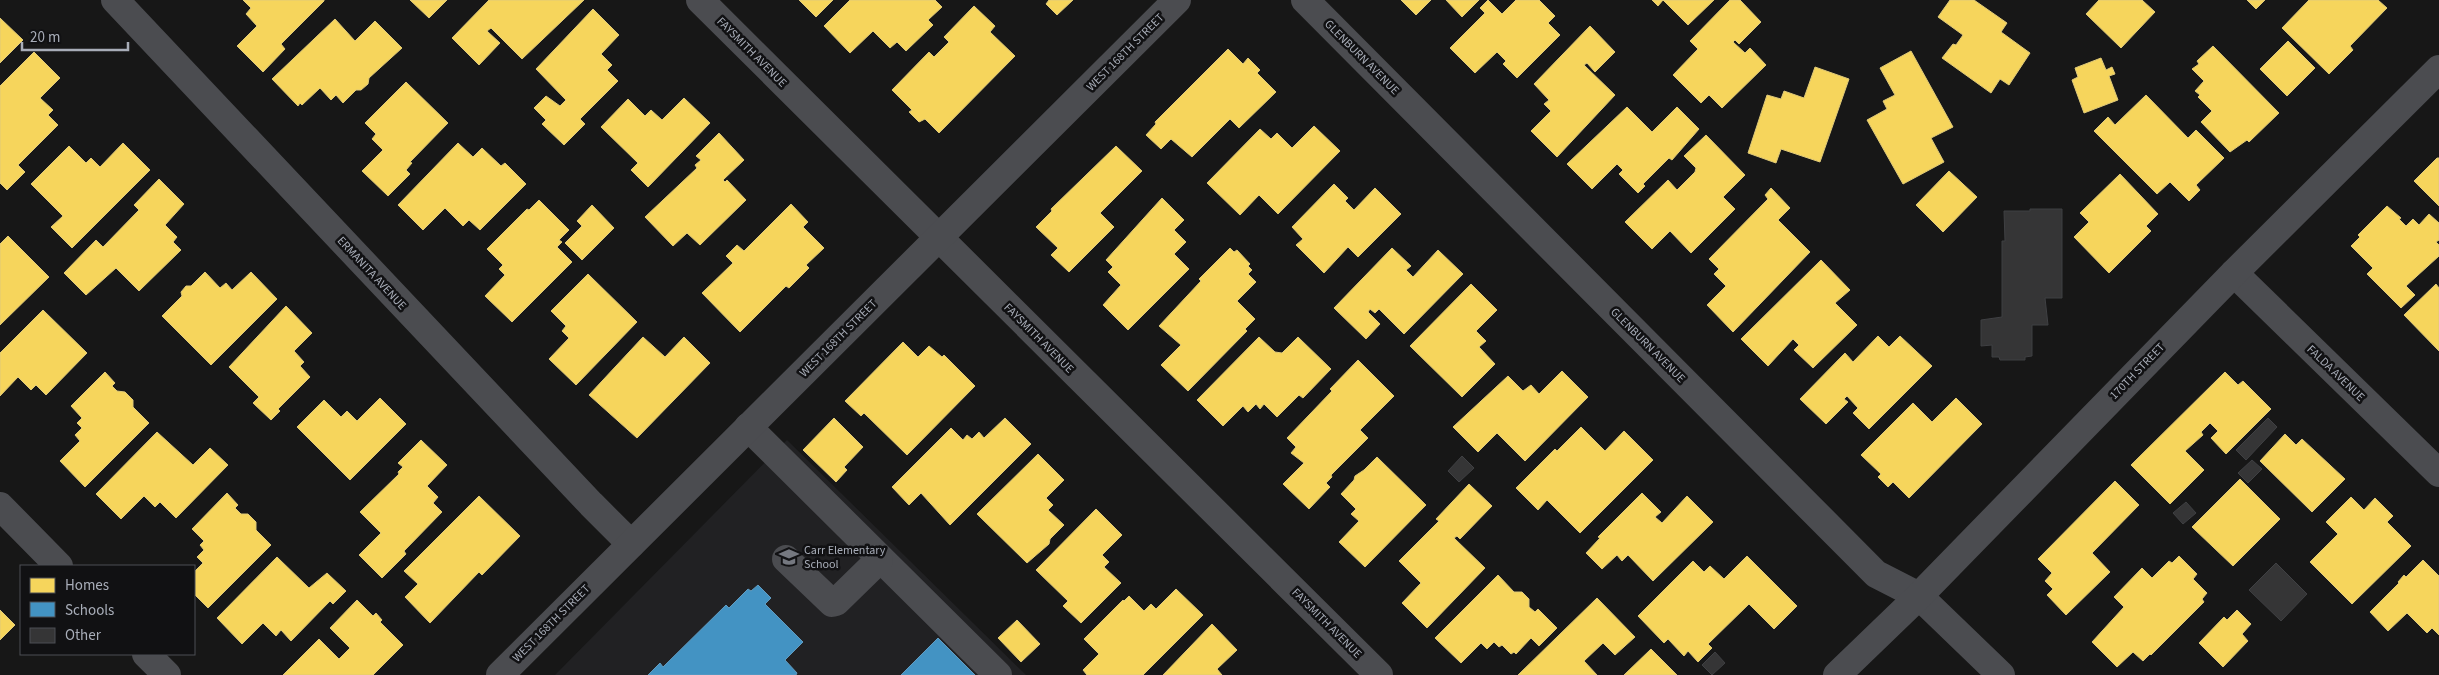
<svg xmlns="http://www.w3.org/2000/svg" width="2439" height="675" font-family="'Source Sans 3',sans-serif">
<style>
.built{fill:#212123}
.homes{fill:#f6d55c;stroke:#dfc978}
.schools{fill:#4393c3;stroke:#619bc0}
.building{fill:#353536;stroke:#3f4043}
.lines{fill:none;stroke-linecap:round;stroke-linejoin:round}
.minor{stroke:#4b4c50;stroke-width:28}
.labels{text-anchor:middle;stroke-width:5;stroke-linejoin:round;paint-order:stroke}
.street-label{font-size:12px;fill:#a8adb8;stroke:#111113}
.poi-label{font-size:12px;fill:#a8adb8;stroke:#111113;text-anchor:start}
</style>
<rect width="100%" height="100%" fill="#171717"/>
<!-- built -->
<polygon class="built" points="787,440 1026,675 555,675"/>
<!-- homes -->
<g class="homes">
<polygon points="243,0 324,0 324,1 281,44 285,49 263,72 237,46 257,26 246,14 251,8"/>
<polygon points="410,0 447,0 429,18"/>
<polygon points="489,0 584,0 522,59 491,28 487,31 500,43 479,65 452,38"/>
<polygon points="799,0 833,0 816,17"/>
<polygon points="850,0 935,0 942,7 928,20 933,25 906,51 897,42 890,48 873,31 850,53 824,26"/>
<polygon points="1049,0 1073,0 1057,15 1046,4"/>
<polygon points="1401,0 1431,0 1416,15"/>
<polygon points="1446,0 1479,0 1462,17"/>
<polygon points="1488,0 1502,14 1516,0 1539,0 1555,16 1548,23 1560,35 1517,78 1503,64 1506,61 1497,52 1475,73 1450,48 1485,13 1480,8"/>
<polygon points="1652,0 1714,0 1688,25 1663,0 1658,6"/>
<polygon points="1730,0 1740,0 1761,22 1739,44 1735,40 1733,42 1745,53 1750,48 1766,65 1722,108 1709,95 1701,103 1673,75 1698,49 1690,41"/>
<polygon points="1950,0 1974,0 2007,23 2001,32 2030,53 2009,85 2000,79 1991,93 1942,58 1953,44 1956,45 1963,35 1938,17"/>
<polygon points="2099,0 2142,0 2155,12 2121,48 2086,14"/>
<polygon points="2247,0 2265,0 2256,9"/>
<polygon points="2309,0 2378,0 2387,8 2350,46 2353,50 2329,74 2282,28"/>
<polygon points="974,6 995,26 990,32 1015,56 939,133 925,119 919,122 909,112 912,110 892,90 929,52 934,57 949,42 944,37"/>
<polygon points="593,9 619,35 601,54 612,65 607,70 618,81 580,119 585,124 564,145 542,124 546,120 534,108 546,96 560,106 566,100 536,69"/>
<polygon points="0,18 23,40 0,63"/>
<polygon points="335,19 355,41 375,21 402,48 369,78 368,84 361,90 356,90 343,103 336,95 331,100 320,88 302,105 300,103 298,106 272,79"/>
<polygon points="1590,26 1615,52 1595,72 1587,63 1584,65 1615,95 1557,157 1531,131 1551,111 1544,104 1549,100 1534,84"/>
<polygon points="2288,41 2315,68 2287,96 2260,69"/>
<polygon points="2213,46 2279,113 2249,142 2247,140 2230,152 2201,122 2212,111 2198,97 2200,95 2195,91 2204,81 2192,69 2199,64 2197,61"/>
<polygon points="1228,49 1243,64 1248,58 1260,70 1257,73 1276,92 1239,128 1230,119 1192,157 1171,139 1161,149 1146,135 1156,124 1155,122"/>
<polygon points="1911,51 1953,127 1931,138 1944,162 1903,184 1867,120 1887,109 1883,101 1895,95 1880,68"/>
<polygon points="34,52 60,78 40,98 53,110 48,115 58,125 18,165 25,172 7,190 0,183 0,86"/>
<polygon points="2101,58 2106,70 2112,67 2115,74 2109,76 2118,100 2084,113 2072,80 2078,77 2075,68"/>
<polygon points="1815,67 1849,79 1820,162 1781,149 1776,163 1748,153 1767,95 1781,99 1784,91 1804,98"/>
<polygon points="406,82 448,123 410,162 412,163 406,170 410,174 388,196 362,171 383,150 372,139 376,134 365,123"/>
<polygon points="2146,95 2188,138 2196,130 2224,158 2196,185 2200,190 2189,201 2170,182 2157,194 2094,131 2108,117 2115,125"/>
<polygon points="684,98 710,123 648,187 631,170 638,163 601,127 628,99 645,116 651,110 662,120"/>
<polygon points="1627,107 1652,132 1677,107 1699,129 1672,160 1669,158 1643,184 1645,186 1638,193 1619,174 1623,170 1617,164 1592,189 1567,164"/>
<polygon points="1314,126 1340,151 1278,214 1259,195 1240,215 1207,183 1260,129 1271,139 1277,133 1292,148"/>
<polygon points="719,133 744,160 723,180 725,182 727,180 746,200 700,245 687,233 673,246 645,217 697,168 695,165 701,160 696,156"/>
<polygon points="1706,135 1745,175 1723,197 1735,209 1691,253 1670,231 1652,249 1625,222 1668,180 1677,190 1695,172 1696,168 1684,156"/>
<polygon points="123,143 150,170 72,248 51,227 63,216 31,184 69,146 86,163 91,158 100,167"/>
<polygon points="458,143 473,157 482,148 501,166 505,163 526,184 480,230 469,220 463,226 445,208 423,230 398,205"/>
<polygon points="1116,146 1142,171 1100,213 1114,227 1069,272 1051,255 1058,248 1036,227 1052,211 1051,209"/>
<polygon points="2437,158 2439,158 2439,206 2414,181"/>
<polygon points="1949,171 1977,197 1943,232 1916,205"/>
<polygon points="2120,174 2158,214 2146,226 2151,231 2109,273 2074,237 2089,222 2080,213"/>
<polygon points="159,179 184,204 165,225 177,237 173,242 181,250 139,291 116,268 86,295 64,273 96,240 103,247 139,210 134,205"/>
<polygon points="1334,184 1348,198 1345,201 1354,210 1375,188 1401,214 1358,257 1348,247 1324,273 1296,245 1303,239 1292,227"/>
<polygon points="1771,188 1790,208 1778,220 1810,252 1733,332 1707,305 1726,286 1714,274 1719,269 1709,259 1768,199 1765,195"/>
<polygon points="1162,198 1184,220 1174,230 1186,242 1174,254 1189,269 1128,330 1103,305 1121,285 1108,272 1113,267 1106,260"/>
<polygon points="539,200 569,230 559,240 562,242 557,247 572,262 512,322 485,296 505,275 499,269 503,265 487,249 527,209 529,210"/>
<polygon points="791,204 808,222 803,227 824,248 806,265 809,268 789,288 786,286 740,332 702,293 733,263 726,256 737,245 744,251"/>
<polygon points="592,205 614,228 582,260 565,243 582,226 577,221"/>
<polygon points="2387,206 2401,218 2399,219 2406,226 2413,219 2419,225 2429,214 2439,223 2439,240 2436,242 2439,245 2439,256 2406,286 2415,295 2401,308 2367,274 2373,268 2351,246 2360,237 2358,235"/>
<polygon points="8,236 49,277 0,325 0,244"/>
<polygon points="1230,248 1234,252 1237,250 1250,264 1248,266 1252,270 1248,274 1256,282 1237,301 1255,319 1245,329 1247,331 1188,391 1161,365 1181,345 1159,326 1201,281 1199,279"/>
<polygon points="1392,248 1411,266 1406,270 1413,277 1438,250 1463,274 1404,334 1379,309 1375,313 1370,309 1368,312 1380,324 1366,339 1334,308"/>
<polygon points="1821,260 1850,290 1835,303 1857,325 1813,368 1794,350 1799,345 1793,339 1768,366 1741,339"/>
<polygon points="205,272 220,288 226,283 232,290 251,272 277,299 211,365 162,316 182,296 181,292 186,286 191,286"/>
<polygon points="588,274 637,322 576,385 549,359 569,338 562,331 566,326 551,311"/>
<polygon points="1471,284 1497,310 1476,331 1486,341 1479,347 1495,364 1462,397 1410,346"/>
<polygon points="2436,284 2439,288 2439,351 2404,315"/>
<polygon points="286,306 312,333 294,351 304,362 300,366 310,377 278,409 280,411 271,420 253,403 259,397 229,367"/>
<polygon points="43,310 87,353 46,395 36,385 31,390 18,377 0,396 0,353"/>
<polygon points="1878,336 1889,347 1900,336 1932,366 1869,429 1853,413 1858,408 1847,396 1844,399 1848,402 1826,424 1800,399 1845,353 1853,362"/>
<polygon points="643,337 665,357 684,337 710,363 637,438 589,395"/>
<polygon points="1259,337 1275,352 1282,353 1298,337 1331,369 1303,398 1299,395 1277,417 1264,404 1260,409 1256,404 1248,412 1243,406 1223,426 1197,400"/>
<polygon points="903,342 918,357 929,346 942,357 944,355 975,386 907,455 864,413 861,416 845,401"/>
<polygon points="1358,360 1394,396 1360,430 1368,438 1331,475 1332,477 1326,483 1330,487 1309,509 1283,484 1304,463 1291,453 1296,447 1287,438 1332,391 1330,389"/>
<polygon points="1562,371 1588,397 1525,461 1497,433 1478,452 1453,427 1508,376 1523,391 1531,385 1539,394"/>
<polygon points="105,372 115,383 112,386 117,391 125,392 133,400 133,407 149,423 85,487 60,461 80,441 75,435 82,428 77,423 82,418 71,406"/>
<polygon points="2225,372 2238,385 2243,381 2271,409 2226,454 2211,438 2218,431 2210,423 2201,432 2203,435 2185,451 2204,470 2170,504 2131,465"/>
<polygon points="380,398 406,424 350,480 297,427 324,400 341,417 347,411 357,421"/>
<polygon points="1956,398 1982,424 1909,498 1893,482 1888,487 1878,477 1881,474 1861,455 1913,403 1932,422"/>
<polygon points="834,418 863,447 844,467 847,470 836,482 803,450"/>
<polygon points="1005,418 1031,444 950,525 921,493 909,505 892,487 951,428 963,440 967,435 972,439 979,432 984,438"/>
<polygon points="1581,427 1605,451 1624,431 1653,460 1580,533 1547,500 1538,510 1516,488 1555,449 1557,451"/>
<polygon points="157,432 193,465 210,448 228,465 176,518 160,502 155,507 144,496 121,519 96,494"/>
<polygon points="2285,434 2296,445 2302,439 2345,479 2312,512 2260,461"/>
<polygon points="421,440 447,465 427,486 438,497 433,503 442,512 404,551 406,554 382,578 359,555 381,533 360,512 399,474 398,472 403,467 398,463"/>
<polygon points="1038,454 1064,480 1046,498 1053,505 1048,510 1064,525 1050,539 1049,544 1027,563 977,514"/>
<polygon points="1377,457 1426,505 1365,567 1339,542 1359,521 1351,514 1356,509 1341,494 1354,480 1355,476 1364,470"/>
<polygon points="2240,479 2280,519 2233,566 2192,527"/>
<polygon points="2115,481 2139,505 2092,553 2110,572 2066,615 2047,595 2053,589 2045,581 2052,573 2038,559"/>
<polygon points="1469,484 1492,506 1460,539 1457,536 1454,538 1485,568 1427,628 1402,603 1421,583 1399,561 1439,521 1436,519"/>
<polygon points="227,493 238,505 235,508 241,514 248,514 256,522 256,530 271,545 208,608 194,594 194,572 203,563 197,557 204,550 200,545 204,541 192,529"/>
<polygon points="1642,493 1661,512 1655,517 1662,523 1687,496 1713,522 1653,581 1628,555 1622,561 1617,555 1602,569 1586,553 1600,538 1598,537"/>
<polygon points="479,496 520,536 482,575 479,572 430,623 405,597 418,584 404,571"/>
<polygon points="2351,497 2364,510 2375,498 2393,516 2387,522 2411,546 2352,604 2310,562 2338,534 2326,522"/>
<polygon points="1096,509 1122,535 1102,555 1109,562 1104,567 1121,583 1081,623 1063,606 1068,601 1036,570"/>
<polygon points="1747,556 1797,606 1774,629 1749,604 1708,644 1712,648 1698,662 1688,651 1684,656 1668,639 1664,643 1638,616 1693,561 1704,572 1710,566 1724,579"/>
<polygon points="2179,556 2197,574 2193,579 2207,593 2202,599 2204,602 2151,655 2150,654 2143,661 2133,652 2117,667 2092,642 2124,607 2114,597 2142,568 2152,578 2169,561 2172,563"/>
<polygon points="277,557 309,588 327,573 346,591 333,604 330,601 291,641 281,630 276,636 263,623 242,644 217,618"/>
<polygon points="2423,560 2439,576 2439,635 2432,628 2427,633 2407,613 2388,631 2370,612 2399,583 2398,582 2404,575 2406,577"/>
<polygon points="1498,575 1514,592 1522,592 1529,599 1529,607 1535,612 1538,609 1557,628 1539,646 1531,638 1516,654 1514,652 1511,654 1502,645 1499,647 1494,642 1487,649 1481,643 1461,663 1435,638"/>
<polygon points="1176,589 1203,615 1143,675 1087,675 1083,670 1099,654 1084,639 1123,600 1124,601 1129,596 1144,611 1151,604 1156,609"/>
<polygon points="1597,598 1635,637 1615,655 1603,643 1584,661 1597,675 1518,675"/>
<polygon points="357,600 373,616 376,613 382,620 380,622 403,645 373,675 283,675 319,639 339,659 350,648 330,628"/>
<polygon points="0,610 15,625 0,640"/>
<polygon points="2237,610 2251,624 2242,634 2248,641 2223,667 2199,643 2224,617 2227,620"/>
<polygon points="1017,620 1040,644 1021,662 998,638"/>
<polygon points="1212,624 1237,650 1217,669 1222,675 1163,675"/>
<polygon points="1651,649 1677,675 1624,675"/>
</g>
<!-- schools -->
<g class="schools">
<polygon points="758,585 771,598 765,604 803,642 785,660 797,673 796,675 648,675 660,663 663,667 726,605 729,608 748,589 751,591"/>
<polygon points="938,638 975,675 901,675"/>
</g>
<!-- building -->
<g class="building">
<polygon points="2030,209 2062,209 2062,298 2045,298 2048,325 2032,325 2032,356 2025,357 2025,360 2000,360 1999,357 1992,357 1992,345 1981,346 1981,320 2002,317 2002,241 2005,241 2004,211 2030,211"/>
<polygon points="2268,418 2277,427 2246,460 2236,450"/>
<polygon points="1462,456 1474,468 1459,482 1448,471"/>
<polygon points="2252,460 2262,469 2248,483 2238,473"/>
<polygon points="2186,502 2196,513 2183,524 2173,513"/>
<polygon points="2276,563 2307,594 2281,621 2249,590"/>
<polygon points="1715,652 1725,663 1712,675 1702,665"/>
</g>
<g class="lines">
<!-- minor -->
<g class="minor">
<polyline points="115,0 591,504 631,544"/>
<polyline points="700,0 1379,675"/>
<polyline points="1305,0 1876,574 1919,596 2001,675"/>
<polyline points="2234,273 2439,473"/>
<polyline points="748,427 998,675"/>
<polyline points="0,506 59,566"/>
<polyline points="786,559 832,603 836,602 879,560"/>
<polyline points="146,654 167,675"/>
<polyline points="500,675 1177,0"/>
<polyline points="1837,675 1919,596 2234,273 2439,69"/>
</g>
</g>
<!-- icons -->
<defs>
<symbol id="school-bare" viewBox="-9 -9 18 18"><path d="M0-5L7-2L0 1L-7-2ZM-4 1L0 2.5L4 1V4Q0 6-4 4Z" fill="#757880" stroke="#111113" stroke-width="2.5" paint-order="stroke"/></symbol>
</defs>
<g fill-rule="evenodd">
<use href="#school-bare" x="775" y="543" width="28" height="28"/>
</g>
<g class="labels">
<!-- street labels -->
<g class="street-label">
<text transform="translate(752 52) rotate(45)" y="4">FAYSMITH AVENUE</text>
<text transform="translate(1125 52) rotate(-45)" y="4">WEST 168TH STREET</text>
<text transform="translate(1362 57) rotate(45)" y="4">GLENBURN AVENUE</text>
<text transform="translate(372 273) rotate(47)" y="4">ERMANITA AVENUE</text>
<text transform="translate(838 338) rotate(-45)" y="4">WEST 168TH STREET</text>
<text transform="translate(1039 338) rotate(45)" y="4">FAYSMITH AVENUE</text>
<text transform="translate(1648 345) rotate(45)" y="4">GLENBURN AVENUE</text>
<text transform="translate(2137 371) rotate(-46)" y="4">170TH STREET</text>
<text transform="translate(2336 373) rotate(44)" y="4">FALDA AVENUE</text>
<text transform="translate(551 623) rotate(-45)" y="4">WEST 168TH STREET</text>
<text transform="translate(1327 623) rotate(45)" y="4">FAYSMITH AVENUE</text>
</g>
<!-- poi labels -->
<g class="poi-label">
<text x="804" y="554">Carr Elementary<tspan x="804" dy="14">School</tspan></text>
</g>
</g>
<!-- legend -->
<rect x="20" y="565" width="175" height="90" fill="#111113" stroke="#4d4f55"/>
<rect x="30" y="578" width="25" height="15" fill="#f6d55c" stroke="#4d4f55"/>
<text x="65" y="590" font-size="15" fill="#a8adb8">Homes</text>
<rect x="30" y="602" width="25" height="15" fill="#4393c3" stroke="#4d4f55"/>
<text x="65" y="615" font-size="15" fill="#a8adb8">Schools</text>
<rect x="30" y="628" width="25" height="15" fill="#353536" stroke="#4d4f55"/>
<text x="65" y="640" font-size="15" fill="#a8adb8">Other</text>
<!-- scale -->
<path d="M22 42v8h106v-8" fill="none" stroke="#a8adb8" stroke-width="2.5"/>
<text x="30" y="42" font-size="15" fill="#a8adb8" stroke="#111113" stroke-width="4" paint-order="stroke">20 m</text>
</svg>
